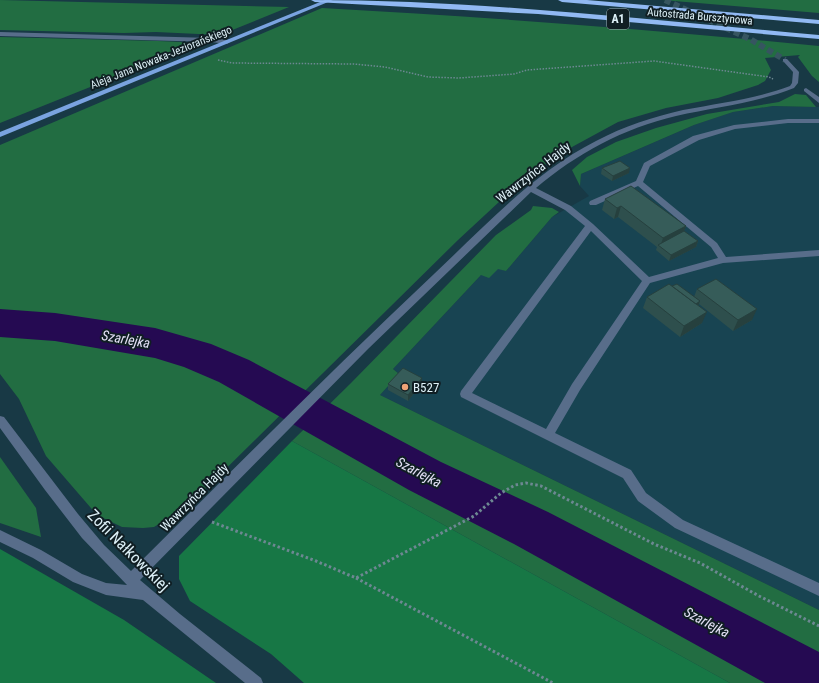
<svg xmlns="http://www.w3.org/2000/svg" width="819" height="683" font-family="'Roboto Condensed',sans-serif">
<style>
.built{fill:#184452}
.green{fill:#226d42}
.forest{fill:#177745}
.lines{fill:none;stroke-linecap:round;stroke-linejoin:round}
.river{fill:#250a52;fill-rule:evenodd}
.minor-tunnel{stroke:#365560;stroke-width:6;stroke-dasharray:6 3.5;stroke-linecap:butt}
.path-far1{stroke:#6d8892;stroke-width:1.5;stroke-dasharray:1.5 1.5;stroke-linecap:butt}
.path{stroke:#6d8892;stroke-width:3;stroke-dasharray:2.5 2.5;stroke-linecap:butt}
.minor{fill:#586d8a;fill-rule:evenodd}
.major{fill:#7aa3e0;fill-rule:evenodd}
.highway{fill:#91b9f3;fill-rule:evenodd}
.wall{fill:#2e4f4d}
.shaded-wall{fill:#26403e}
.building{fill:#365c59;stroke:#26403e}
.poi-dot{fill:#efa376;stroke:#101e23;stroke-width:1.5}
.labels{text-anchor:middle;stroke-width:4;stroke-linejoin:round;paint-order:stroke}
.far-street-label{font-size:11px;fill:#def1f8;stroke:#101e23}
.shield{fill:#101e23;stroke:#a0b2b8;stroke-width:1}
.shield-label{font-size:12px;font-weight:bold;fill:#def1f8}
.street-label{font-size:13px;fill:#def1f8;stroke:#101e23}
.poi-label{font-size:13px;fill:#def1f8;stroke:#101e23;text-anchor:start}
.water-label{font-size:14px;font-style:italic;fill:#e3e0f5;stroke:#101e23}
.near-street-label{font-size:16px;fill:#def1f8;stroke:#101e23}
</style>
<rect width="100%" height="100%" fill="#183945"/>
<!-- built -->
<polygon class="built" points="773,106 819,107 819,610 380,395 399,374 393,369 481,275 498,268 506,271 552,217 589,196 580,186 581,174 694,125 733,112"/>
<!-- green -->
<g class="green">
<polygon points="0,0 289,7 220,35 156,32 124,33 0,30"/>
<polygon points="662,0 819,0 819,13"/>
<path d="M322,8C488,17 654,30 819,46V82L812,76L798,57L800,55L765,58L771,70L765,81L758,85L718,98L666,108L618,122L572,147L526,177L458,240L187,507L154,527L143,528L122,527L97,515L46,456L19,399L0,374V145Z"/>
<polygon points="0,37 158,41 181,42 190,45 188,48 0,123"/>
<polygon points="795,94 806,95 816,107 773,106 733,112 694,125 581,174 580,186 572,170 587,157 616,142 656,128 707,114 779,102"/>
<polygon points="533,206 552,208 559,212 552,217 506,271 498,269 489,278 481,275 393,369 399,374 380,395 819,610 819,683 730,683 292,441 351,383 496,235 531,210"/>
<polygon points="0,457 36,508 41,537 0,523"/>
</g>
<!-- forest -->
<g class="forest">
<polygon points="292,441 730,683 304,683 271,654 190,601 179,579 179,556"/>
<polygon points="0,549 124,620 216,683 0,683"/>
</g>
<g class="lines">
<!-- river -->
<polygon class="river" points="0,309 55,313 155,328 211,344 249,360 441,462 548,512 819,652 819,683 765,683 514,544 409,490 219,382 184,367 155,358 55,341 0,337"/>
<!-- minor-tunnel -->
<polyline class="minor-tunnel" points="665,0 750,39 785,60"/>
<!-- path-far1 -->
<polyline class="path-far1" points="218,60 232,63 354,64 385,67 428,77 459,78 514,74 527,70 654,61 769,77 773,79"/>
<!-- path -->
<g class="path">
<polyline points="212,522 316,561 356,578 474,516 501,493 515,485 526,483 541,486 654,544 700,563 759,596 819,626"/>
<polyline points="356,578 553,683"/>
</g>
<!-- minor -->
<g class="minor">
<polygon points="0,32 211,38 227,40 230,42 227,44 211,42 0,36"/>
<path d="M783,59H787L799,72L798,83L794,88C756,103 716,107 676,116C624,128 576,154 536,188L571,206L593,224L649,277L718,258L711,247L638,186L596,205H590L589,203L590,201L636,181L644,163L693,136L734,125L788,119H819V123H788L735,129L699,140L650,166L643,182L717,243L726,257L819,250V256L723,263L650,283L580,390L555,433L631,470L646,493L683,520L819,583V596L675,528L638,501L623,478L461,397L460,394L461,391L585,226L565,210L531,192L368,349L140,580L180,614L261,678L263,683H245L143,600L106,595L73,582L33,558L0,542V530L41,550L82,574L106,583L127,585L82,538L45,490L0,428V416L4,417L78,514L104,545L131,571C231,472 331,371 434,274C485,226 533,173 596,141C624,126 653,117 683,110C719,103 755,99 790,86L792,83L793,72L783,61ZM591,231L642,281L572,384L546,429L472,393Z"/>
<polygon points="806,88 819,97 819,103 804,91 804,89"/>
</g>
<!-- major -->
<polygon class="major" points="325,0 333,0 0,137 0,132"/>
<!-- highway -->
<g class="highway">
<path d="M311,0C481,0 651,20 819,35V39L538,14L315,2Z"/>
<polygon points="558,0 587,0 819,20 819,24 562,2"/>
</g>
</g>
<!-- wall -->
<g class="wall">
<polygon points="602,168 629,173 612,181 601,174"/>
<polygon points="605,199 686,226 684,231 698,241 696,247 669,261 656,250 657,247 618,217 614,219 602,210"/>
<polygon points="672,286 694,297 697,289 752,320 733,331 699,304 698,305 702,323 680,337 643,308 647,297"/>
<polygon points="422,378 422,383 408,401 388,390 388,384"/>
</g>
<!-- shaded-wall -->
<g class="shaded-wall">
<polygon points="630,168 629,173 612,181 613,176"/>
<polygon points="621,206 618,217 614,219 617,208"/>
<polygon points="686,226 682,237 660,247 663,238"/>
<polygon points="698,241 696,247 669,261 671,255"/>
<polygon points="700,301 698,307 695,304"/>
<polygon points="757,309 752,320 733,331 738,320"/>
<polygon points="707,312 702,323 680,337 684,326"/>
<polygon points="422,378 422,383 408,401 408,395"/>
</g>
<!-- building -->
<g class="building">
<polygon points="620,161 630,168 613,176 602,168"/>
<polygon points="631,186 686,226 663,238 621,206 617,208 605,199"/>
<polygon points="684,231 698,241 671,255 658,245"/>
<polygon points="716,279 757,309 738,320 697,289"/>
<polygon points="669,284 707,312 684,326 647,297"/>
<polygon points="677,284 700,301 696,304 672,286"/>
<polygon points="403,368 422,378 408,395 388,384"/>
</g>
<!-- markers -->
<circle class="poi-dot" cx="405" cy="387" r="4"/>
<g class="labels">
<!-- far-street labels -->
<g class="far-street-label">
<text transform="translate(700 16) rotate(5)" y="4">Autostrada Bursztynowa</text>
<text transform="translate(161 57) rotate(-22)" y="4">Aleja Jana Nowaka-Jeziorańskiego</text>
</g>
<!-- shield labels -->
<rect class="shield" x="607" y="9" width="22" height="20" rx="3"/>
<g class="shield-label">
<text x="618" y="23">A1</text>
</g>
<!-- street labels -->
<g class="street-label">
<text transform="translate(533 172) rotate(-38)" y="5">Wawrzyńca Hajdy</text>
<text transform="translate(194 497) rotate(-45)" y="5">Wawrzyńca Hajdy</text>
</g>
<!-- poi labels -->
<g class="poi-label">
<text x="413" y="392">B527</text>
</g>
<!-- water labels -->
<g class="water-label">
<text transform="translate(126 339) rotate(10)" y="5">Szarlejka</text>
<text transform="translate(419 472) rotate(28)" y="5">Szarlejka</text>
<text transform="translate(707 622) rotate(28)" y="5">Szarlejka</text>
</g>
<!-- near-street labels -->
<g class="near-street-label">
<text transform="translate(129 550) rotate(45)" y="6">Zofii Nałkowskiej</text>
</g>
</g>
</svg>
